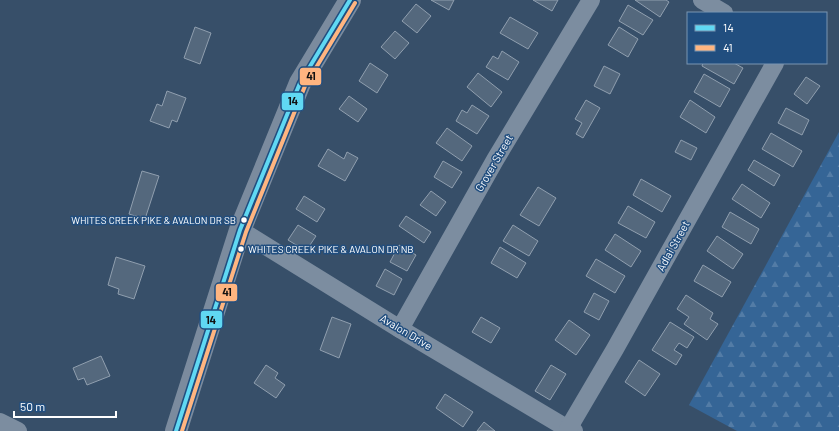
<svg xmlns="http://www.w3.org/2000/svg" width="839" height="431" font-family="Barlow,sans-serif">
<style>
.forest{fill:url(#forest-firs)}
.building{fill:#54687d;stroke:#909faf}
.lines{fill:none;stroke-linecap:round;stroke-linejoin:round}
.minor{stroke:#7c8da0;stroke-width:18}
.major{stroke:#7b8b9e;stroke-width:22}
.bus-1-casing{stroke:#214e7f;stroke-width:7}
.bus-2-casing{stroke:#214e7f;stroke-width:7}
.bus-1{stroke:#60d8f3;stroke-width:4}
.bus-2{stroke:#ffb580;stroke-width:4}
.bus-dot{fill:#fff;stroke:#214e7f;stroke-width:1.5}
.labels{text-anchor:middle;stroke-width:3;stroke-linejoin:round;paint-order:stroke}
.bus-label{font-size:10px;fill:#fff;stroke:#214e7f;text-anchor:end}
.street-label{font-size:11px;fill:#fff;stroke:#214e7f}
.line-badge{stroke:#214e7f;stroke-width:1.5}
.pale-badge-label{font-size:11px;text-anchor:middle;font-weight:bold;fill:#111}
</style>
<defs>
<pattern id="forest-firs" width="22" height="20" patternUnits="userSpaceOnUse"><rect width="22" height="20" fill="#356596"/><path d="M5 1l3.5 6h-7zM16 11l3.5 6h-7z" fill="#537ca6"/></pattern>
</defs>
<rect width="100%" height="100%" fill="#374f69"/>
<!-- forest -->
<polygon class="forest" points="839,132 839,431 737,431 689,405"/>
<!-- building -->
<g class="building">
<polygon points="431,0 454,0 449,10"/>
<polygon points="533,0 558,0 552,11"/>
<polygon points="635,0 666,0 669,2 660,17"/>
<polygon points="416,4 431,16 417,33 402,21"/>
<polygon points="628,5 653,20 643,35 619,21"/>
<polygon points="510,17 538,33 528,49 500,33"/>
<polygon points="195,27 211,33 200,64 184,58"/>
<polygon points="619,27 638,39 628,57 608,45"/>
<polygon points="395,31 409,43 395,59 381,47"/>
<polygon points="502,51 519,62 508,80 486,67 493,56 498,59"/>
<polygon points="370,63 388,75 377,93 359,81"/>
<polygon points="703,63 734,63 743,68 734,84 702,66"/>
<polygon points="604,66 620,74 610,94 594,86"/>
<polygon points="478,73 502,92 491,107 467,87"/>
<polygon points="704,74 730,89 720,107 694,92"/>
<polygon points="806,77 820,86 807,104 794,94"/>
<polygon points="167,91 186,98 177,122 172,120 169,128 150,121 157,104 162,106"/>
<polygon points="349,96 367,109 358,122 339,109"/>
<polygon points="586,100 600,108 583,138 576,134 582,123 575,119"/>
<polygon points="690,100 715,117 706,133 680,117"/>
<polygon points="472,105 489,116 477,134 456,121 462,110 467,113"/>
<polygon points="786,108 809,120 802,135 778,123"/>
<polygon points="447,128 472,146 462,161 436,143"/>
<polygon points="771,133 802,151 793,167 762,149"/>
<polygon points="681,140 697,148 691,160 675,152"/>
<polygon points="328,149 344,159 347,152 358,158 345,181 318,166"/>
<polygon points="754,160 780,175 774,186 748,170"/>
<polygon points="443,161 462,172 452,188 434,177"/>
<polygon points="142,171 159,176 145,219 129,214"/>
<polygon points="641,179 671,196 662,212 633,195"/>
<polygon points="742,184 770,203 761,218 732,199"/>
<polygon points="538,187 556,198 539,226 520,215"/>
<polygon points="431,191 446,202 436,216 420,205"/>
<polygon points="304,196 325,209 317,222 296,209"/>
<polygon points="628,206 655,222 646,238 618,223"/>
<polygon points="730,212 759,229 751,244 722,227"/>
<polygon points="406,216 431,232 424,243 399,226"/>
<polygon points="298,225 316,236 306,251 288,240"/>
<polygon points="513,225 538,241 529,256 503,241"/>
<polygon points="615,234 641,251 631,267 605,250"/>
<polygon points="717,236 743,254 733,269 707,251"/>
<polygon points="399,245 416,255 407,271 390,262"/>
<polygon points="500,247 526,263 517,278 491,263"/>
<polygon points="116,257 145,266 134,299 118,294 119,289 108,285"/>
<polygon points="596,259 625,276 615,293 586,276"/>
<polygon points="703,265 731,282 722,297 694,281"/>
<polygon points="385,269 402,279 394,295 376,286"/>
<polygon points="594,293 609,301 599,320 584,312"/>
<polygon points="686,295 713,313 710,319 718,324 707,340 684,324 689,317 677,309"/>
<polygon points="332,317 351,324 339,358 320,350"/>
<polygon points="481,317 500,328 491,343 472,332"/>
<polygon points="569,320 590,335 576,355 555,340"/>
<polygon points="670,322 694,337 687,348 679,343 674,350 682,355 676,365 652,350"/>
<polygon points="101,356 110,376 87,385 84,378 78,380 73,368"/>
<polygon points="639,360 660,374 645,396 625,382"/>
<polygon points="266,365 278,373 275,378 285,385 276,398 254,383"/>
<polygon points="551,365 566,374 550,400 535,391"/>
<polygon points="445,394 473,412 463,427 436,408"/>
<polygon points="484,422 495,431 477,431"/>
</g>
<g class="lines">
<!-- minor -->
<g class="minor">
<polyline points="702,0 724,13"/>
<polyline points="240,230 400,329 568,429 574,431"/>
<polyline points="400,329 495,160 591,0"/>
<polyline points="0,422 18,431"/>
<polyline points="568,429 615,349 775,63"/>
</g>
<!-- major -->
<polyline class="major" points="176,431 240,230 300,83 350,0"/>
<defs>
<polyline id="bus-1" points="176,431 240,230 300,83 350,0"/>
<polyline id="bus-2" points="182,431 246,232 305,86 355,3"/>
</defs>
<!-- bus-1 casing -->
<use href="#bus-1" class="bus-1-casing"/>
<!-- bus-2 casing -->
<use href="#bus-2" class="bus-2-casing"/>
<!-- bus-1 -->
<use href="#bus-1" class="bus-1"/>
<!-- bus-2 -->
<use href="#bus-2" class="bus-2"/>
</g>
<!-- markers -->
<g class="bus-dot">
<circle cx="244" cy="220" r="3.5"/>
<circle cx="241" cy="249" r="3.5"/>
</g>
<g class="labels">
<!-- bus labels -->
<g class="bus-label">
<text x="236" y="224">WHITES CREEK PIKE &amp; AVALON DR SB</text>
<text x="248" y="253" text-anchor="start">WHITES CREEK PIKE &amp; AVALON DR NB</text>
</g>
<!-- street labels -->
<g class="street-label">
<text transform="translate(494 163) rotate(-60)" y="4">Grover Street</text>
<text transform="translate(673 246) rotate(-61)" y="4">Adlai Street</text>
<text transform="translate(406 332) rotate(31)" y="4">Avalon Drive</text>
</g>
</g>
<g class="line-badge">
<rect x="299" y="67" width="23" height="19" rx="4" fill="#ffb580"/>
<rect x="281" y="92" width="23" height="19" rx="4" fill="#60d8f3"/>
<rect x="215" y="283" width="23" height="19" rx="4" fill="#ffb580"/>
<rect x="200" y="310" width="23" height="19" rx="4" fill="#60d8f3"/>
</g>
<g class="pale-badge-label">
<text x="311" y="80">41</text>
<text x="293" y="105">14</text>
<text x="227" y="296">41</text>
<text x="211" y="324">14</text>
</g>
<!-- legend -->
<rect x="687" y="12" width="140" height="52" fill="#214e7f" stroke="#7a95b2"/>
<rect x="695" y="25" width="20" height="6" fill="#60d8f3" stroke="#7a95b2"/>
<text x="723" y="32" font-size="12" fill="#ffffff">14</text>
<rect x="695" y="45" width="20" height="6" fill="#ffb580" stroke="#7a95b2"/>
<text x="723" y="52" font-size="12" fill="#ffffff">41</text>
<!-- scale -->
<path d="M14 411v6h102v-6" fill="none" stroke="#ffffff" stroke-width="2"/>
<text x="20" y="411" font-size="12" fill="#ffffff" stroke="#214e7f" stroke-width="3" paint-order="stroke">50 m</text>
</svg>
